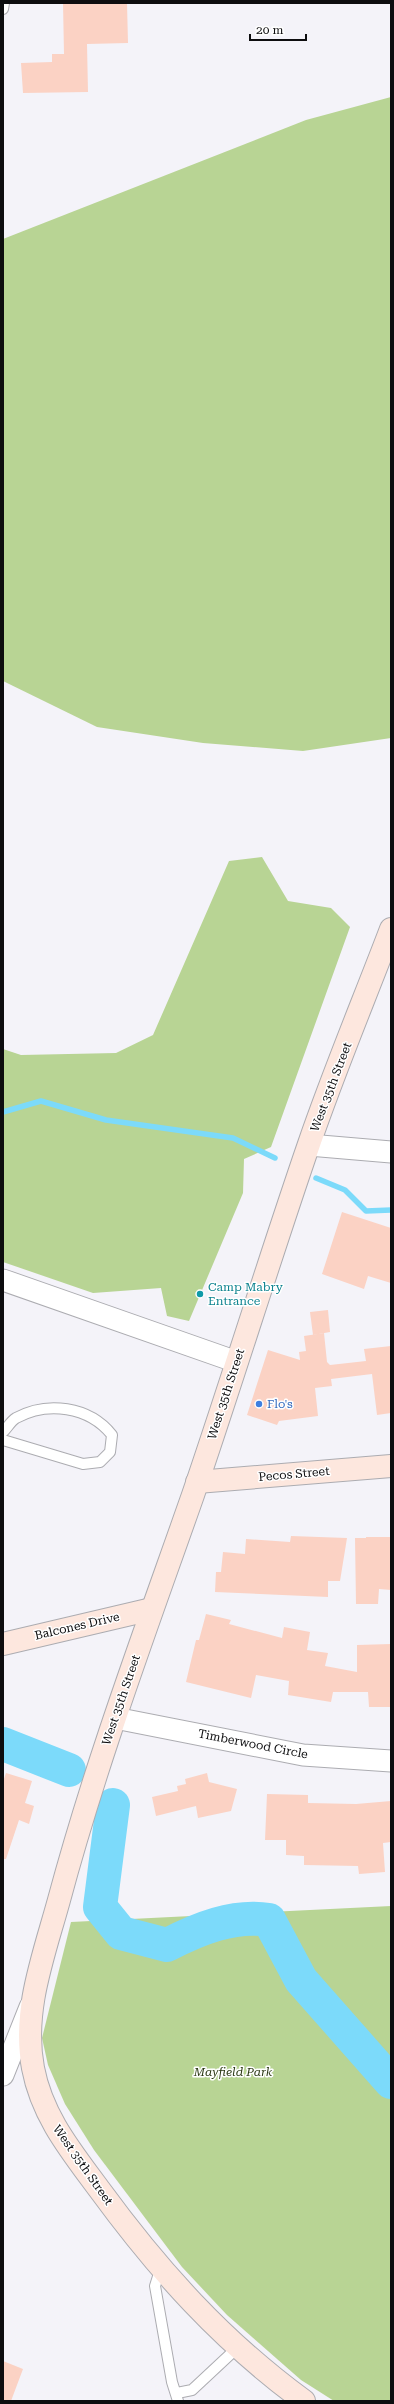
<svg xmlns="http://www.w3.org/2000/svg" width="394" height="2404" font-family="'Roboto Serif',serif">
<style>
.green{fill:#b8d494}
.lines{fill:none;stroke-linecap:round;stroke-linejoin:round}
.stream{stroke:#7cdafa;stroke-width:5.5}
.river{stroke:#7cdafa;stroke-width:34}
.building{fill:#fbd2c4}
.lane-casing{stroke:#acacb1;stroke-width:12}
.street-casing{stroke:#acacb1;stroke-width:23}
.secondary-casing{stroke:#acacb1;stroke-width:24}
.lane{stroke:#fff;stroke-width:10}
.street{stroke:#fff;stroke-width:21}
.secondary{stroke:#fde7de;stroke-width:22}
.culture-dot{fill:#0f9aa8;stroke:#fff;stroke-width:1.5}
.shop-dot{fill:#3f7fe0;stroke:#fff;stroke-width:1.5}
.labels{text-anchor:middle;stroke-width:3;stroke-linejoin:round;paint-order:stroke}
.street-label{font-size:12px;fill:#0d0d0f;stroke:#fff}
.culture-label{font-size:12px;fill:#0d838f;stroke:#fff;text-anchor:start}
.shop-label{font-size:12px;fill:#366cbe;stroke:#fff;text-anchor:start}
.park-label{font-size:12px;font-style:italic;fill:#2a3813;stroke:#fff}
</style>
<rect width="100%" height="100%" fill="#f4f3f9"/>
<!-- green -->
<g class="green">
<polygon points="391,97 391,738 303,751 203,743 97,727 3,681 3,239 306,120"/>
<polygon points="262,857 288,901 331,908 350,927 271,1147 244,1159 243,1193 189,1321 167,1316 161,1288 93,1293 3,1262 3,1049 21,1055 116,1053 153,1035 229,861"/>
<polygon points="391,1906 391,2401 334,2401 301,2380 227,2315 182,2267 94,2150 65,2104 48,2065 42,2038 71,1922"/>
</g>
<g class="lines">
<!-- stream -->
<g class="stream">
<polyline points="3,1112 41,1101 106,1120 233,1138 275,1158"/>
<polyline points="316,1178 345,1190 366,1211 391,1210"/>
</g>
<!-- river -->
<g class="river">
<polyline points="3,1744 69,1770"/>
<path d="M113,1805L100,1907L121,1933L167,1945C198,1929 234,1914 269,1920L301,1980L391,2082"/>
</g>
</g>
<!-- building -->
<g class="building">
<polygon points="63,3 127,3 128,43 87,44 88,92 23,93 21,63 52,62 52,54 64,54"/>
<polygon points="342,1212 391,1228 391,1283 368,1276 364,1289 322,1274"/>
<polygon points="328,1310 330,1332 313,1335 310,1312"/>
<polygon points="324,1333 327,1362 330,1365 366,1361 364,1349 391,1346 391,1413 377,1415 372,1374 331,1379 332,1386 315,1388 318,1416 279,1421 277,1425 247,1415 268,1350 300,1360 299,1352 306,1351 304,1336"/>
<polygon points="291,1536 347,1538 340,1581 328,1581 328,1597 215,1592 216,1572 221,1572 223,1552 245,1554 246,1539 290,1542"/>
<polygon points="366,1537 391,1537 391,1590 379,1589 378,1604 356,1604 355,1538 366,1538"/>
<polygon points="206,1614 231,1620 229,1624 282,1638 284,1627 310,1632 307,1650 328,1653 325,1666 357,1672 357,1645 391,1644 391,1707 369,1707 368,1692 333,1692 331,1702 288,1695 289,1681 256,1675 251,1698 186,1682 196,1640 199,1640"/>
<polygon points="6,1773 32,1781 25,1803 34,1806 29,1824 19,1820 6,1859 3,1859 3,1782"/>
<polygon points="207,1773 209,1782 237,1789 231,1811 198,1818 196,1806 156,1816 152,1797 178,1791 177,1786 186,1784 185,1779"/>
<polygon points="267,1794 308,1795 308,1803 356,1804 391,1801 391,1842 383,1843 385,1872 359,1874 358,1866 304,1865 304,1856 286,1855 286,1840 265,1840"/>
<polygon points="3,2361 23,2369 11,2401 3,2401"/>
</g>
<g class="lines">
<defs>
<g id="lane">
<polyline points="3,9 4,3"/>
<path d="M3,1432C7,1428 11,1421 16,1418C47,1401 89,1406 112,1435L110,1452L100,1462L83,1464L3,1440"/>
<polyline points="161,2267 155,2286 172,2382 178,2401"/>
<polyline points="177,2393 192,2390 237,2348"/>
</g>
<g id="street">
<polyline points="309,1145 391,1152"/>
<polyline points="3,1280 237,1362"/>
<polyline points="115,1718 303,1755 391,1761"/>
<polyline points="3,2075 30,2007"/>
</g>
<g id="secondary">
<polyline points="197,1482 391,1466"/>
<polyline points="3,1644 152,1609"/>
<path d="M304,2401C222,2341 159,2271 99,2189C71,2151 42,2116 33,2068C22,2011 44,1955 59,1900C96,1762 146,1629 193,1495C233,1378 269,1260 309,1144C334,1071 364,1000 391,929"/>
</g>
</defs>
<!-- lane casing -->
<use href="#lane" class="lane-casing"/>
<!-- street casing -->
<use href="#street" class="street-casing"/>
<!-- secondary casing -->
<use href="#secondary" class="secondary-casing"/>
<!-- lane -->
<use href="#lane" class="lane"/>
<!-- street -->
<use href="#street" class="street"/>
<!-- secondary -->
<use href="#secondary" class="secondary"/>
</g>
<!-- markers -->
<circle class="culture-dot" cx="200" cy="1294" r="4"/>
<circle class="shop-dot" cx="259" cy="1404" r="4"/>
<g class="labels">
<!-- street labels -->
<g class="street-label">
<text transform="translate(331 1087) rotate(-69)" y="4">West 35th Street</text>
<text transform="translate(226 1394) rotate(-72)" y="4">West 35th Street</text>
<text transform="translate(294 1474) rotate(-5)" y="4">Pecos Street</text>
<text transform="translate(77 1626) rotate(-13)" y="4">Balcones Drive</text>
<text transform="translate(121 1700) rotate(-71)" y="4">West 35th Street</text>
<text transform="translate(253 1744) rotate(11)" y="4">Timberwood Circle</text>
<text transform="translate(83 2165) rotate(55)" y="4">West 35th Street</text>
</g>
<!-- culture labels -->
<g class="culture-label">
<text x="208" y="1291">Camp Mabry<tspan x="208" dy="14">Entrance</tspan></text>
</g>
<!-- shop labels -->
<g class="shop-label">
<text x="267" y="1408">Flo's</text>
</g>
<!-- park labels -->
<g class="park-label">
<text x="233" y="2076">Mayfield Park</text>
</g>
</g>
<!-- border -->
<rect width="394" height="2404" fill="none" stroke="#0d0d0f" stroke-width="8"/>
<!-- scale -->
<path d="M250 34v6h56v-6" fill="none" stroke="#0d0d0f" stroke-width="2"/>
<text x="256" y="34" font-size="12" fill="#0d0d0f" stroke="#ffffff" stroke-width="3" paint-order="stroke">20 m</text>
</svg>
